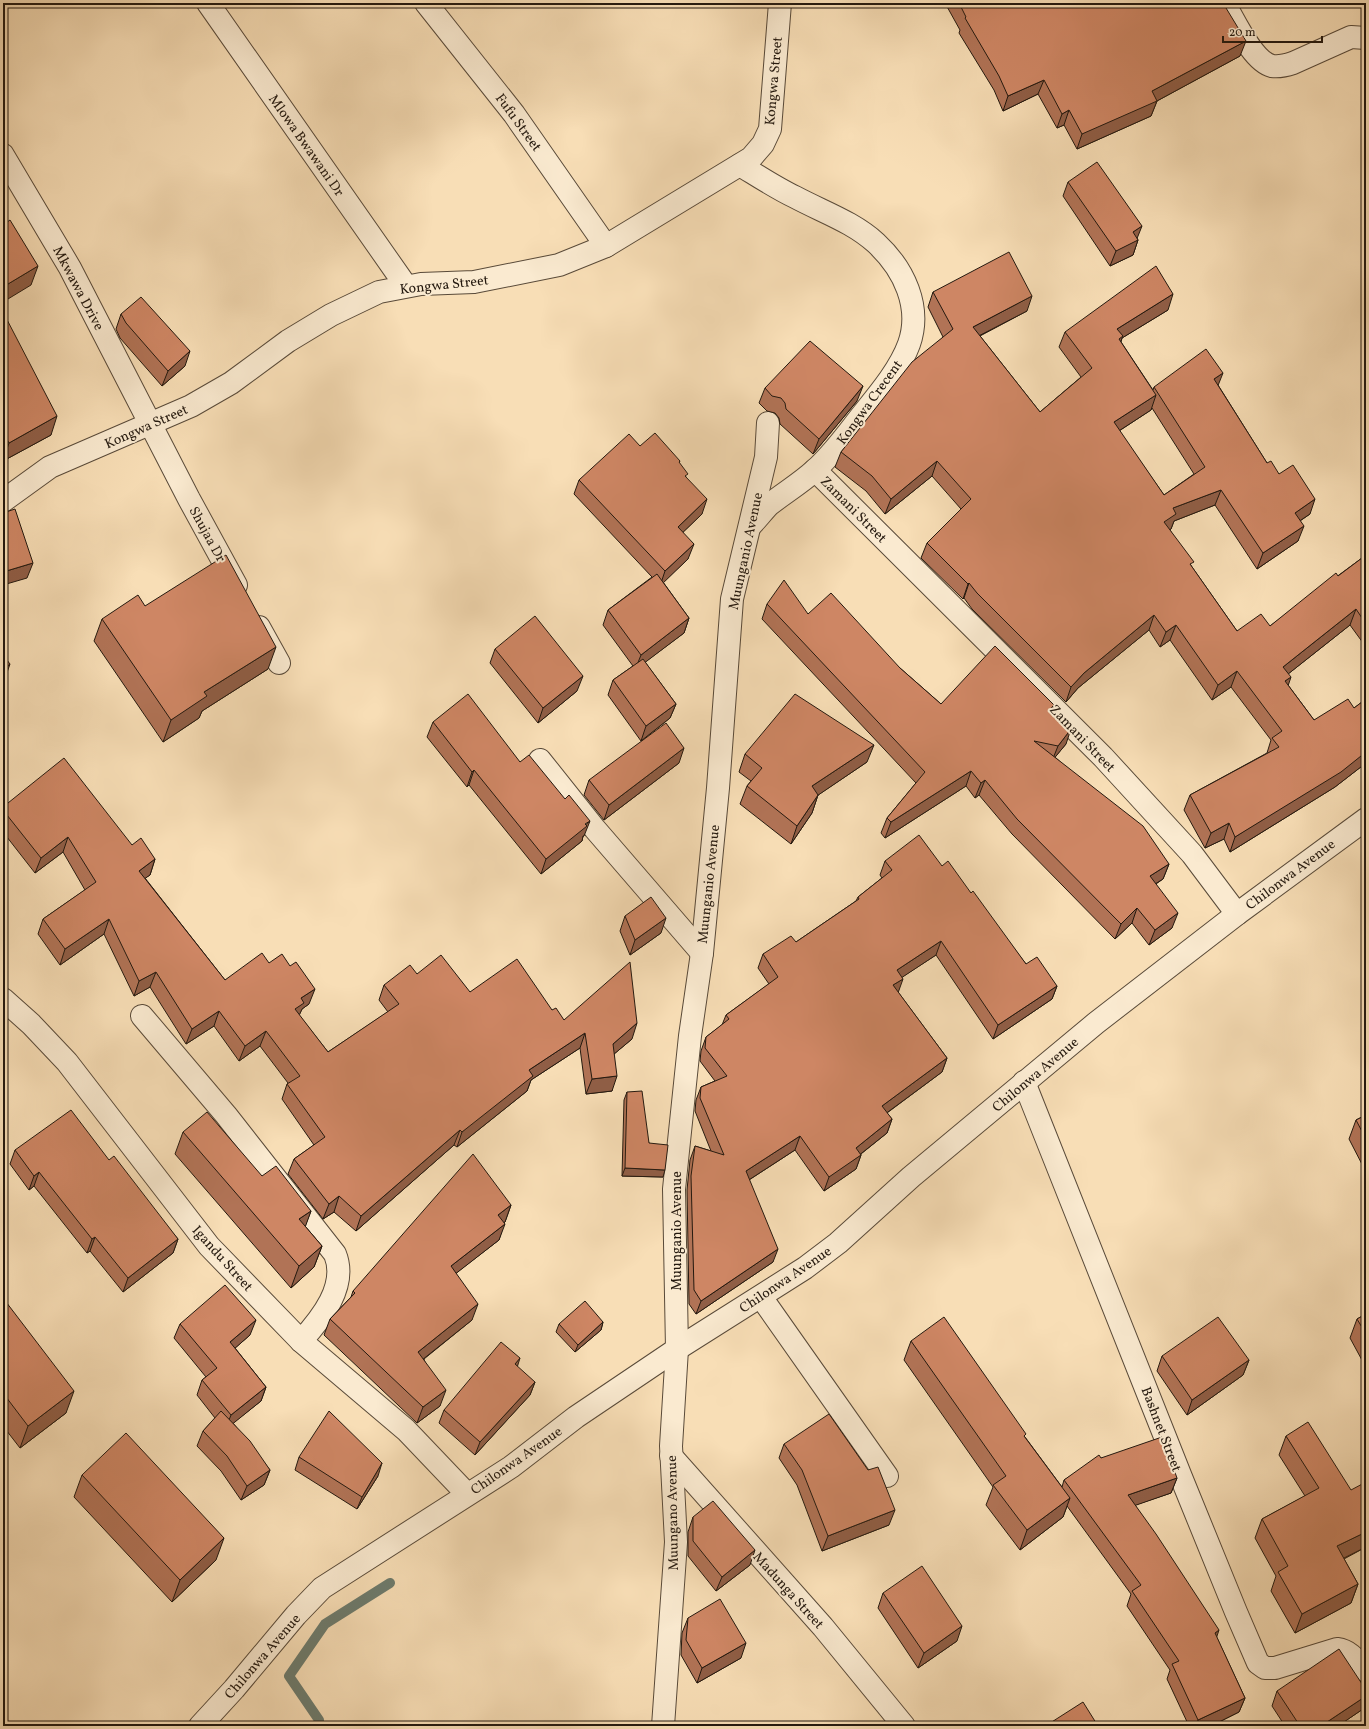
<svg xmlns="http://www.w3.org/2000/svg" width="1369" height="1729" font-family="Vollkorn,serif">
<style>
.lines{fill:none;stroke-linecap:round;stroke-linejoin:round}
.stream{stroke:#6d7b6d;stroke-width:10}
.minor-casing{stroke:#594a39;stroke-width:24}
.minor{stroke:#faead0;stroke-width:22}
.wall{fill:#b17356;stroke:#24190f;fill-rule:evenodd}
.shaded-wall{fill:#905e46;stroke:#24190f}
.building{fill:#ce8664;stroke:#24190f}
.labels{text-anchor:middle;stroke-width:4;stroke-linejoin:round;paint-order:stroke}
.street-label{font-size:14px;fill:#24190f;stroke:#faead0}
</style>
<rect width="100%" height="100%" fill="#f8deb6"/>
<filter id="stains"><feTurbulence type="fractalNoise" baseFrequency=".005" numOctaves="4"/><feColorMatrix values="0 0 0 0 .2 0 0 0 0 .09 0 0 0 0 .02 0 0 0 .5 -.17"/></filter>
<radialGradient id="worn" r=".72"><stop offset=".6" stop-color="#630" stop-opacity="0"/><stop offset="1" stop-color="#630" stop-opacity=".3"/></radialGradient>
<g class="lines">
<!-- stream -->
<polyline class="stream" points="319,1726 319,1720 289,1676 325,1624 390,1583"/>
<defs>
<g id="minor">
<polyline points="208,3 406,286"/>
<polyline points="426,3 514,114 606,246"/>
<path d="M1224,3C1234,19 1252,61 1272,66C1279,67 1287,65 1293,63L1351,37L1366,38"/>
<polyline points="3,155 70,268 189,499 236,585"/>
<path d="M740,165C758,176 776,188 795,197C823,212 853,222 876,243C904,269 922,307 909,344C900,369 879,394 862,415C847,434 833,454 815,470C801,483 784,493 769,505C763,511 757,519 751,525"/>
<polyline points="815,470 1103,757 1192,854 1237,914"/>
<polyline points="3,501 50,467 191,406 231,383 288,341 331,315 379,292 421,284 474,282 559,265 606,246 751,158 763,144 770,129 780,3"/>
<polyline points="259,627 279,663"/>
<polyline points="540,760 595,829 702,953"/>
<polyline points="3,999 31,1024 67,1062 209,1246 301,1341 406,1430 467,1494"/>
<path d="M142,1016L226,1115L335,1254C348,1286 321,1319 301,1341"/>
<path d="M1024,1082L1181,1477L1236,1612L1258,1663L1265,1668H1275L1337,1649C1351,1651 1357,1661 1366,1671"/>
<polyline points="761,1297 887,1476"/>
<polyline points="671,1456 823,1627 904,1726"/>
<polyline points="200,1726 234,1689 296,1615 322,1588 511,1467 576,1417 677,1349 805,1268 838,1243 911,1177 1096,1023 1237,914 1366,819"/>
<polyline points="663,1726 676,1542 671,1446 677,1349 674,1189 690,1036 702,953 718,788 732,599 766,457 768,423"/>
</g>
</defs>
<!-- minor casing -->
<use href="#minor" class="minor-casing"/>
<!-- minor -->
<use href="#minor" class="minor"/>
</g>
<!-- wall -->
<g class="wall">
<polygon points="945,3 1223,3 1240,56 1157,101 1151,116 1077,149 1064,125 1057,128 1038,94 1003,111 994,90 959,33 960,30"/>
<polygon points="1068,182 1137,238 1138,240 1133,255 1110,266 1063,196"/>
<path d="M933,292L1027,311L980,336L1040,412L1081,377L1059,347L1065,332L1168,310L1122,338L1121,342L1153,390L1154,387L1218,385L1267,463L1279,474L1310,514L1300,521L1298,541L1257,569L1215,505L1174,521L1171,529L1170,530L1192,567L1237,631L1270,626L1366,555V647L1350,625L1288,674V685L1314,720L1354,708L1366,699V763L1335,787L1230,852L1224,839L1205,848L1184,810L1190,795L1267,753L1271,740L1231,687L1212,700L1170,640L1160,647L1149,630L1078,688L1066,702L972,609L964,598L963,599L921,558L927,543L961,509L932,476L885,514L866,491L835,467L841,452L943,337L928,307ZM1152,408L1194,474L1164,495L1119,431L1151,410Z"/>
<polygon points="3,312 51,435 3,461"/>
<polygon points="121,314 185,366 162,386 120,338 116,329"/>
<polygon points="765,388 857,401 813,454 780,424 779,418 775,413 767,411 759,403"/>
<polygon points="640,446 680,461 679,463 686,477 702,514 683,532 688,559 663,582 689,618 684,633 645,662 676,704 670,718 641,741 608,695 613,680 633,666 603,625 608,610 652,577 574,494 579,480"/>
<polygon points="767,604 808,614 900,668 941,704 1051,712 1066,744 1055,757 1169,864 1163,879 1156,884 1172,928 1149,945 1132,923 1115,939 1012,834 979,795 975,798 966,786 885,838 881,833 887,818 916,783 762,619"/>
<polygon points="102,619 268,669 202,711 199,718 163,742 94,641"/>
<polygon points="495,649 577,691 538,723 490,663"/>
<polygon points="433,722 520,762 584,836 583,836 582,841 541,874 469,785 467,787 427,737"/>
<polygon points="745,754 867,762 818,795 812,813 791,844 740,804 747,786 751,781 739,772"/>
<polygon points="679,763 604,820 584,795 589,780"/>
<polygon points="3,807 132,845 155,859 150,875 145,878 225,980 269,963 309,1004 302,1009 299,1015 328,1052 388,1012 379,1000 384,985 417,974 470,992 552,1010 564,1020 632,1039 614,1054 612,1091 586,1094 580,1048 531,1080 527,1091 457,1147 454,1145 356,1231 334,1212 323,1219 288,1174 294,1159 314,1145 282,1099 287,1084 288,1083 260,1046 239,1061 214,1026 186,1044 150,987 134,996 104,934 60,965 38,934 43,919 85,890 63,852 35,873 3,832"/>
<polygon points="885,861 942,866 971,893 1026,964 1057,986 1052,999 993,1039 936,955 902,977 898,992 947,1058 942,1072 887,1113 892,1119 887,1133 861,1154 861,1155 856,1169 824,1191 795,1150 749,1180 773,1262 696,1314 689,1304 687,1190 690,1160 695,1146 711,1151 695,1111 696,1100 701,1087 715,1081 700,1061 701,1051 706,1037 722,1025 726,1015 769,984 758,968 763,954 796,942 856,901 858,897 882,878 880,875"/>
<polygon points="625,916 661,933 630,955 620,931"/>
<polygon points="627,1092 649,1143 663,1177 622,1176 624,1100"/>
<polygon points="1366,1115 1366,1172 1349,1139 1356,1120"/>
<polygon points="183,1132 262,1176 311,1211 305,1226 322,1246 314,1267 291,1288 175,1154"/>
<polygon points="15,1150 109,1160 178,1239 173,1253 123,1292 90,1251 87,1253 34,1186 29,1190 10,1164"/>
<polygon points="511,1205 505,1222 504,1223 499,1240 456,1273 472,1320 424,1359 440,1406 417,1423 324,1335 330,1319 351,1297 353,1291"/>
<polygon points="3,1298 66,1413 20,1448 3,1426"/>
<polygon points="1366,1314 1366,1360 1363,1362 1350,1338 1357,1319"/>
<polygon points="603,1322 601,1330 575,1352 556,1332 559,1324"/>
<polygon points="180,1324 250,1335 235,1348 266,1387 261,1401 233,1423 270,1470 264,1485 241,1500 221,1471 197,1446 203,1431 215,1418 197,1395 202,1380 206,1377 174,1338"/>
<polygon points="911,1341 1025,1437 1062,1487 1064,1480 1101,1458 1177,1478 1171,1493 1135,1505 1217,1638 1245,1698 1239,1712 1211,1726 1189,1726 1167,1679 1170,1670 1127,1606 1131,1594 1067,1506 1063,1517 1020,1550 986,1505 993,1487 904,1360"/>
<polygon points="1162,1356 1249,1360 1243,1375 1187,1415 1157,1371"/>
<polygon points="535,1382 530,1395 475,1455 439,1423 444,1410"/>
<polygon points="1286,1436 1366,1547 1344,1559 1358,1584 1351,1603 1295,1633 1271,1591 1276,1576 1255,1538 1262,1519 1305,1496 1279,1455"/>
<polygon points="784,1444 889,1525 822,1551 797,1485 779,1458"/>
<polygon points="299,1457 378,1476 357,1509 295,1470"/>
<polygon points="82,1475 216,1560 172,1602 74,1497"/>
<polygon points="693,1517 750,1565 716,1591 688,1556 688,1532"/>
<polygon points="883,1593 957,1641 918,1668 878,1608"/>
<polygon points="688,1618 741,1658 697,1683 681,1655 682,1633"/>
<polygon points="1277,1691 1363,1709 1338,1726 1285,1726 1272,1706"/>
</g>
<!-- shaded-wall -->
<g class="shaded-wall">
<polygon points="1246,41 1240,56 1155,102 1157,101 1151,116 1077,149 1082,134 1152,91"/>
<polygon points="1044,80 1038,94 1003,111 1008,96"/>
<polygon points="1069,110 1064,125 1057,128 1062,114"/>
<polygon points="1142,226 1136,241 1138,240 1133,255 1110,266 1116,251 1133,232"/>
<polygon points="38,266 31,285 3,302 3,287"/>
<polygon points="1173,294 1168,310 1122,338 1117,352 1117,329"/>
<polygon points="1032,296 1027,311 967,342 973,327"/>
<polygon points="190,351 185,366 162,386 168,371"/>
<polygon points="1223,373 1217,388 1214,379"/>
<polygon points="863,386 857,401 813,454 819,439"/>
<polygon points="1156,395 1151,410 1108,438 1114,422"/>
<polygon points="57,416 51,435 3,461 9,443"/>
<polygon points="937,461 932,476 885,514 891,499"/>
<polygon points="1221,490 1215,505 1174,521 1171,529 1159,537 1164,522 1173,508"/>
<polygon points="707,499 702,514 673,542 678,527"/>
<polygon points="1315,499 1310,514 1289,528 1295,513"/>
<polygon points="1304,526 1298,541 1257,569 1263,553"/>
<polygon points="694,544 688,559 660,586 665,571"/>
<polygon points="33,563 27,578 3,585 3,572"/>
<polygon points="969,583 964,598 963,599 968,584"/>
<polygon points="1356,609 1350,625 1278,682 1283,667"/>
<polygon points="1154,615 1149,630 1078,688 1066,702 1071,687 1084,673"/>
<polygon points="689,618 684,633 635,670 641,655"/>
<polygon points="1176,625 1170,640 1160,647 1166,632"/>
<polygon points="276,647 268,669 202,711 199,718 163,742 171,720 204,692"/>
<polygon points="10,664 5,678 3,680 3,670"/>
<polygon points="1237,671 1231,687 1212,700 1218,685"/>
<polygon points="583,676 577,691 538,723 543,708"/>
<polygon points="1291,677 1286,692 1285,681"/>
<polygon points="676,704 670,718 641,741 646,726"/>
<polygon points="1054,705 1048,720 1049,710"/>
<polygon points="1071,729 1066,744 1052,761 1058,746"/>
<polygon points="874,745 867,762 805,804 812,786"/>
<polygon points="684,748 679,763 604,820 609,805"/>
<polygon points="1366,752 1366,763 1335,787 1230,852 1235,837"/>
<polygon points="474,770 469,785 467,787 472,772"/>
<polygon points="971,771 966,786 885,838 891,822"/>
<polygon points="985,780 979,795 975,798 981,783"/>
<polygon points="818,795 812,813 791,844 797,826"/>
<polygon points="590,821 584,836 583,836 582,841 541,874 546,859"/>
<polygon points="1229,823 1224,839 1205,848 1211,833"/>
<polygon points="68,837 63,852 35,873 41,858"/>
<polygon points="155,859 150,875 134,886 139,871"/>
<polygon points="1169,864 1163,879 1144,891 1150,876"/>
<polygon points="1137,908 1132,923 1115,939 1121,924"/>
<polygon points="1178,913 1172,928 1149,945 1155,930"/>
<polygon points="666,918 661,933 630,955 635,940"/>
<polygon points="109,919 104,934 60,965 65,949"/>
<polygon points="941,941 936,955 892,984 897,970"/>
<polygon points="156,972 150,987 134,996 139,981"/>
<polygon points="903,979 898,993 893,985"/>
<polygon points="1057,986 1052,999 993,1039 998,1025"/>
<polygon points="315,989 309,1004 302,1009 298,1018 295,1009 301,998"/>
<polygon points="219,1011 214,1026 186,1044 192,1029"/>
<polygon points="637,1023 632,1039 607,1060 613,1044"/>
<polygon points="266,1031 260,1046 239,1061 245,1046"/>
<polygon points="585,1033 580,1048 531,1080 527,1091 457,1147 462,1132 529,1070"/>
<polygon points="947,1058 942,1072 877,1120 882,1106"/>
<polygon points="617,1076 612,1091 586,1094 592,1079"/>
<polygon points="892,1119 887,1133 853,1160 861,1155 856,1169 824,1191 829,1177 856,1148"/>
<polygon points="460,1130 454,1145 356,1231 361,1216"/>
<polygon points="800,1136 795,1150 741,1185 746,1171"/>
<polygon points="625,1168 665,1170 663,1177 622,1176"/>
<polygon points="39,1172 34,1186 29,1190 34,1176"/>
<polygon points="339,1196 334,1212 323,1219 329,1204"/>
<polygon points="511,1205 505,1222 492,1231 498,1215"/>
<polygon points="311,1211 303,1233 299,1219"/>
<polygon points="505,1224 499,1240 445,1282 451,1266"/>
<polygon points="95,1237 90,1251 87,1253 92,1239"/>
<polygon points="178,1239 173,1253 123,1292 128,1278"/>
<polygon points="322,1246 314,1267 291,1288 299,1266"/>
<polygon points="778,1249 773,1262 696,1314 701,1301"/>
<polygon points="478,1304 472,1320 412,1368 418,1352"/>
<polygon points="256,1320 250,1335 225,1357 230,1342"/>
<polygon points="603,1322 601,1330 575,1352 578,1345"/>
<polygon points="1366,1354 1366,1360 1363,1362"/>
<polygon points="520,1358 516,1371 515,1364"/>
<polygon points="1249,1360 1243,1375 1187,1415 1192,1400"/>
<polygon points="535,1382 530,1395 475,1455 480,1442"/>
<polygon points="266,1387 261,1401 225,1430 231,1415"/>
<polygon points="446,1390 440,1406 417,1423 423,1407"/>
<polygon points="74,1391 66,1413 20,1448 28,1426"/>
<polygon points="382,1463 378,1476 357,1509 362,1497"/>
<polygon points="270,1470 264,1485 241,1500 247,1486"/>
<polygon points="1177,1478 1171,1493 1122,1510 1128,1495"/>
<polygon points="1070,1498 1063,1517 1020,1550 1027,1530"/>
<polygon points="895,1510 889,1525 822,1551 828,1536"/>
<polygon points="1366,1532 1366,1547 1330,1565 1337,1546"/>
<polygon points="224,1538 216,1560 172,1602 180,1580"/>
<polygon points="755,1550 750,1565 716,1591 722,1577"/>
<polygon points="1358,1584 1351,1603 1295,1633 1302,1614"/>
<polygon points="962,1626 957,1641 918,1668 924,1653"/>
<polygon points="1219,1630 1214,1645 1215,1633"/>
<polygon points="746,1643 741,1658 697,1683 702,1668"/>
<polygon points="1366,1696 1366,1702 1363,1709 1338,1726 1321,1726"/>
<polygon points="1245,1698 1239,1712 1211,1726 1196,1726 1198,1720"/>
</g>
<!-- building -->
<g class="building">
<polygon points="959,3 1223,3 1246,41 1152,91 1157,101 1082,134 1069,110 1062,114 1044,80 1008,96 999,76 965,18 966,17"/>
<polygon points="1097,162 1142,226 1133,232 1138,240 1116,251 1068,182"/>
<polygon points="10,220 38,266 3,287 3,225"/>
<polygon points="1009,252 1032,296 973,327 1040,412 1092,368 1065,332 1156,266 1173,294 1117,329 1123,336 1119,339 1156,395 1114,422 1164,495 1205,467 1154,387 1206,349 1223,373 1214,379 1267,463 1271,461 1279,474 1293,465 1315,499 1295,513 1304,526 1263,553 1221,490 1173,508 1176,514 1164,522 1194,562 1190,564 1237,631 1261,614 1270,626 1336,573 1338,576 1366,555 1366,624 1356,609 1283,667 1291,677 1285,681 1314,720 1348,699 1354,708 1366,699 1366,752 1341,772 1235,837 1229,823 1211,833 1190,795 1279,747 1272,738 1282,731 1237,671 1218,685 1176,625 1166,632 1154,615 1084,673 1071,687 977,593 969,583 968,584 927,543 971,499 937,461 891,499 872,476 841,452 912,362 953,329 933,292"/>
<polygon points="141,297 190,351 168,371 126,323 121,314"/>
<polygon points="3,312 57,416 9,443 3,432"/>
<polygon points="810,341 863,386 819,439 786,409 785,403 781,398 772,396 765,388"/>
<polygon points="655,433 680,461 679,462 688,474 685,476 707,499 678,527 694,544 665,571 579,480 629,434 640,446"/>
<polygon points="15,509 33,563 3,572 3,513"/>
<polygon points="226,555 276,647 204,692 207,696 171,720 102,619 138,595 145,606"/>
<polygon points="657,574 689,618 641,655 608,610"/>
<polygon points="784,580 808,614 831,593 900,668 941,704 995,646 1054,705 1049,710 1071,729 1058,746 1034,741 1143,826 1169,864 1150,876 1178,913 1155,930 1137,908 1121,924 1017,819 985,780 981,783 971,771 891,822 887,818 925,772 767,604"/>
<polygon points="535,616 583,676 543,708 495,649"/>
<polygon points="3,655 10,664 3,670"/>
<polygon points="643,659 676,704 646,726 613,680"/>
<polygon points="468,694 520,762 529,755 565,799 569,795 590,821 585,824 587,826 546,859 474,770 472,772 433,722"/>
<polygon points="795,694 874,745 812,786 818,795 797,826 747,786 762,768 745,754"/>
<polygon points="666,723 684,748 609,805 589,780"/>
<polygon points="64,758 132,845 141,838 155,859 139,871 225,980 262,953 269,963 282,954 290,966 296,962 315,989 301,998 304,1003 295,1009 328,1052 399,1004 384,985 410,965 417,974 441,955 470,992 517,959 552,1010 556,1008 564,1020 630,962 637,1023 613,1044 617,1076 592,1079 585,1033 529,1070 533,1076 462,1132 460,1130 361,1216 339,1196 329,1204 294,1159 325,1137 287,1084 300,1076 266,1031 245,1046 219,1011 192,1029 156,972 139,981 109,919 65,949 43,919 96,882 68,837 41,858 3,810 3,807"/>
<polygon points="919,835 942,866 948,861 971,893 973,891 1026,964 1037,957 1057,986 998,1025 941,941 897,970 903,979 893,985 947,1058 882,1106 892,1119 856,1148 861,1155 829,1177 800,1136 746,1171 778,1249 701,1301 694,1290 691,1176 695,1146 724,1155 700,1098 701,1087 727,1076 705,1048 706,1037 729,1019 726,1015 778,977 763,954 791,936 796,942 859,899 858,897 892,870 885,861"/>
<polygon points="651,897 666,918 635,940 625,916"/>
<polygon points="642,1091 649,1143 668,1145 665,1170 625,1168 627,1092"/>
<polygon points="71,1110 109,1160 114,1156 178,1239 128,1278 95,1237 92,1239 39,1172 34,1176 15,1150"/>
<polygon points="207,1112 262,1176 276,1166 311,1211 299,1219 322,1246 299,1266 183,1132"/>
<polygon points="1366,1115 1366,1139 1356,1120"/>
<polygon points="473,1154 511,1205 498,1215 505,1224 451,1266 478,1304 418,1352 446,1390 423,1407 330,1319 355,1293 353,1291"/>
<polygon points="225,1285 256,1320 230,1342 266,1387 231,1415 202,1380 217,1368 180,1324"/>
<polygon points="3,1298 74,1391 28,1426 3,1393"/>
<polygon points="585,1301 603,1322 578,1345 559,1324"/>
<polygon points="1366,1314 1366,1334 1357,1319"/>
<polygon points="944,1317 1026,1434 1024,1436 1070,1498 1027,1530 993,1485 1006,1476 911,1341"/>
<polygon points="1218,1317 1249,1360 1192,1400 1162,1356"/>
<polygon points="501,1342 520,1358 515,1364 535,1382 480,1442 444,1410"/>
<polygon points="221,1411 250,1441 270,1470 247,1486 227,1456 203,1431"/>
<polygon points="329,1411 382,1463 362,1497 299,1457"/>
<polygon points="829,1414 868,1470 878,1467 895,1510 828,1536 802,1470 784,1444"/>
<polygon points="1308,1422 1351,1490 1366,1482 1366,1532 1337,1546 1358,1584 1302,1614 1278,1572 1288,1566 1262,1519 1319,1488 1286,1436"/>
<polygon points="126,1433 224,1538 180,1580 82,1475"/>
<polygon points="1162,1437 1177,1478 1128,1495 1156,1534 1219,1630 1215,1633 1245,1698 1198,1720 1172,1664 1179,1661 1132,1591 1141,1585 1064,1480 1099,1455 1101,1458"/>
<polygon points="713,1501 755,1550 722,1577 693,1541 693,1517"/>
<polygon points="922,1566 962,1626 924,1653 883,1593"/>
<polygon points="720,1599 746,1643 702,1668 686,1640 688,1618"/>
<polygon points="1339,1649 1366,1690 1366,1696 1321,1726 1300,1726 1277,1691"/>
<polygon points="1083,1702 1098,1726 1047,1726 1047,1725"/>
</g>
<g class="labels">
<!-- street labels -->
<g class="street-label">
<text transform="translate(773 81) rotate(-85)" y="5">Kongwa Street</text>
<text transform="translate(519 122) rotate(54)" y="5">Fufu Street</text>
<text transform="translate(307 145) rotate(55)" y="5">Mlowa Bwawani Dr</text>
<text transform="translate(444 284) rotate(-6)" y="5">Kongwa Street</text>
<text transform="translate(79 288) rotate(62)" y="5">Mkwawa Drive</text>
<text transform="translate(869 402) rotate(-54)" y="5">Kongwa Crecent</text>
<text transform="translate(146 426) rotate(-24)" y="5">Kongwa Street</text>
<text transform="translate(854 509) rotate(45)" y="5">Zamani Street</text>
<text transform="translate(208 534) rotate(61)" y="5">Shujaa Dr</text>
<text transform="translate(745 551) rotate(-78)" y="5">Muunganio Avenue</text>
<text transform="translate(1083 738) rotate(46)" y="5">Zamani Street</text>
<text transform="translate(1290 874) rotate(-37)" y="5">Chilonwa Avenue</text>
<text transform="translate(708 884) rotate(-84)" y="5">Muunganio Avenue</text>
<text transform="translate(1035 1074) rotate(-40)" y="5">Chilonwa Avenue</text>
<text transform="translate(676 1231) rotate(-90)" y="5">Muunganio Avenue</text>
<text transform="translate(223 1258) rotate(48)" y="5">Igandu Street</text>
<text transform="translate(785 1279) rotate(-34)" y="5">Chilonwa Avenue</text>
<text transform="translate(1162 1429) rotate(69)" y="5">Bashnet Street</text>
<text transform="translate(516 1460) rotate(-35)" y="5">Chilonwa Avenue</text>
<text transform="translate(672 1513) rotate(-91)" y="5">Muungano Avenue</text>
<text transform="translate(789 1590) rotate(48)" y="5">Madunga Street</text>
<text transform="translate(262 1656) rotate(-49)" y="5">Chilonwa Avenue</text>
</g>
</g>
<!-- margin -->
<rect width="1369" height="1729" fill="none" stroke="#f8deb6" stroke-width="16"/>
<rect x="4" y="4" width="1361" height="1721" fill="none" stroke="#24190f" stroke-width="2"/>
<rect x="8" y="8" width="1353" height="1713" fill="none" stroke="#24190f"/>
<!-- scale -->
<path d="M1223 36v6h99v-6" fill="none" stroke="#24190f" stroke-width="2"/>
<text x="1229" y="36" font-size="12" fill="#24190f" stroke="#faead0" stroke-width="3" paint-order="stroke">20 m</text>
<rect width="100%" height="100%" filter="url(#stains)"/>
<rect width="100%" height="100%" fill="url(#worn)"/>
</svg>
